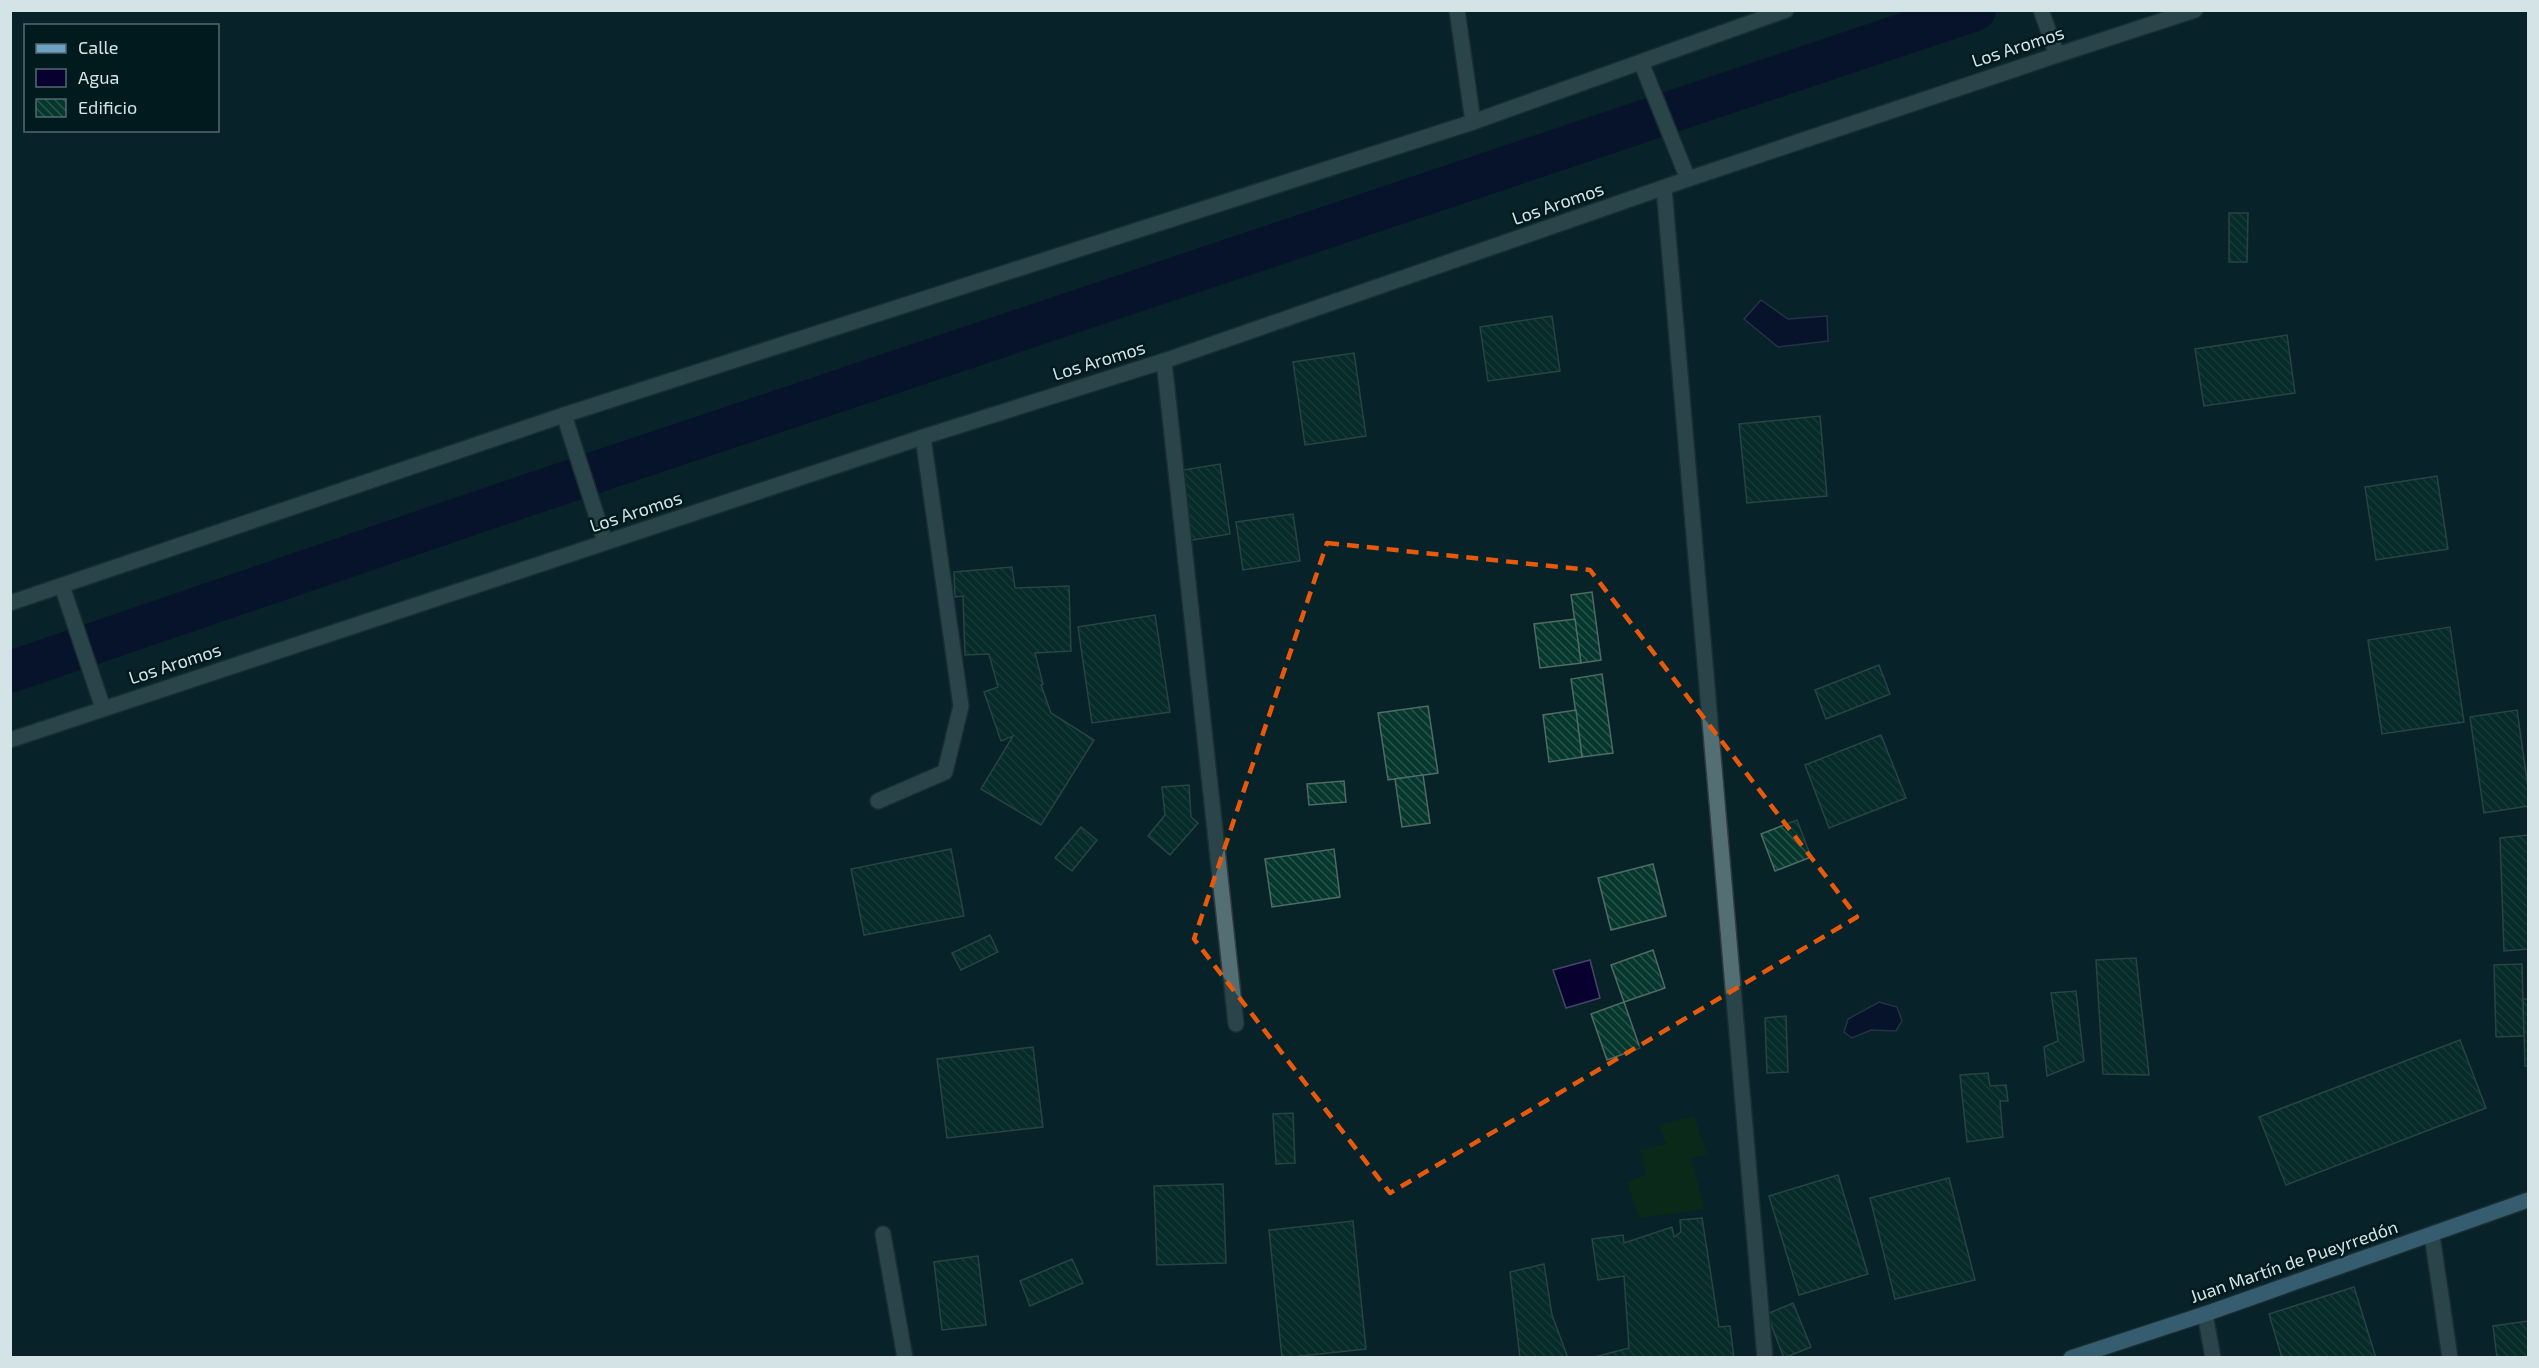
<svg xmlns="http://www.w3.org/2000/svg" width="2539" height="1368" font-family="'Exo 2',sans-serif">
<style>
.grass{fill:#103208}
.water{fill:#080130;stroke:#454567;stroke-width:1.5}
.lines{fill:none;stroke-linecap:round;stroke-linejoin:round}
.canal{stroke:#080130;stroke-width:42}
.building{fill:url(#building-back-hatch);stroke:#506b63;stroke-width:1.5}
.minor-casing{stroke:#2f3b3f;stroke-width:18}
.major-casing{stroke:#2f3b3f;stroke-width:18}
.minor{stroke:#536f74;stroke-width:15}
.major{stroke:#6da2c5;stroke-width:15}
.marked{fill:none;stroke:#e8590c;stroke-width:4.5;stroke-dasharray:12 8;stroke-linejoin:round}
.labels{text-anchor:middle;stroke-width:5;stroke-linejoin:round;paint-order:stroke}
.street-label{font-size:18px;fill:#d4e3e6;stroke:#011a1e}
</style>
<defs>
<pattern id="building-back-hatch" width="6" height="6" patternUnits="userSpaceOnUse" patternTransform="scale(1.5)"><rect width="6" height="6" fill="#06372c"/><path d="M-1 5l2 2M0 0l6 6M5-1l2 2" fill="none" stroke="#29544b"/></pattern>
</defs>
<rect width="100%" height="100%" fill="#082328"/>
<!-- grass -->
<polygon class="grass" points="1694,1116 1707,1154 1691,1158 1705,1209 1640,1218 1627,1183 1646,1174 1640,1150 1667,1144 1659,1125"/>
<!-- water -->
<g class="water">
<polygon points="1761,300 1788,319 1827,316 1828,341 1778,347 1744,319"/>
<polygon points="1590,960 1600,998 1566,1008 1553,970"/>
<polygon points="1879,1002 1897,1007 1902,1021 1896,1031 1871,1030 1852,1038 1844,1032 1848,1019"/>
</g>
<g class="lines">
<!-- canal -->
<polyline class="canal" points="10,672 522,497 1975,10"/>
</g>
<!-- building -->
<g class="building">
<polygon points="2229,213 2248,213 2247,262 2229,262"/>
<polygon points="1552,316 1560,371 1488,381 1480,327"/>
<polygon points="2287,335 2295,393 2204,406 2195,349"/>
<polygon points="1354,353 1366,436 1305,445 1293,362"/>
<polygon points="1820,416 1827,496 1747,503 1739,424"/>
<polygon points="1220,464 1230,534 1187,541 1177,471"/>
<polygon points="2437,476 2448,549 2376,560 2365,487"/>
<polygon points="1293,514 1300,561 1243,570 1236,522"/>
<polygon points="1012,567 1015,588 1069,586 1071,651 1035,653 1043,684 1041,685 1051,713 1094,740 1041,825 981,789 1013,736 1001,741 984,692 998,687 989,654 965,655 963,596 955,597 954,572"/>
<polygon points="1592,592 1601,660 1581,663 1571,595"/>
<polygon points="1155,615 1170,712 1092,723 1078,627"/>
<polygon points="1575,619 1581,663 1540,668 1534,624"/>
<polygon points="2450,627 2464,722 2382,734 2368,640"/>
<polygon points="1879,665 1890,694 1826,719 1815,690"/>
<polygon points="1602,674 1613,753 1582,757 1571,679"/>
<polygon points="1428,706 1438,773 1388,780 1378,713"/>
<polygon points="1576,710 1582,757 1549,762 1543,715"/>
<polygon points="2517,710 2528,787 2528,806 2484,813 2470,717"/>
<polygon points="1881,735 1906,798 1829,828 1805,765"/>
<polygon points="1423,775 1430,823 1402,827 1395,779"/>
<polygon points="1344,781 1346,802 1309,805 1307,784"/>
<polygon points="1189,785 1191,817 1198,823 1170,855 1148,836 1165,815 1162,787"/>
<polygon points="1797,820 1811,857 1775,871 1761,834"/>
<polygon points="1081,827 1097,840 1072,871 1055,858"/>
<polygon points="2528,835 2528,949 2504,951 2500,838"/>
<polygon points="951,849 964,916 864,935 851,869"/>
<polygon points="1334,849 1340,897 1272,907 1265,859"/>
<polygon points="1653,864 1666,916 1611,930 1598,878"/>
<polygon points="990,935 998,952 961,970 952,953"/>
<polygon points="1653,950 1665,988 1624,1002 1611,965"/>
<polygon points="2136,958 2149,1075 2103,1074 2096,960"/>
<polygon points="2522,964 2524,1036 2496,1037 2494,965"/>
<polygon points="2076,991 2084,1061 2047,1076 2044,1047 2058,1041 2051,993"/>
<polygon points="2523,999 2528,999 2528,1066 2525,1066"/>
<polygon points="1624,1002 1640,1048 1607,1060 1591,1014"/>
<polygon points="1786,1016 1788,1072 1767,1073 1765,1018"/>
<polygon points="2460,1040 2486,1108 2286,1185 2259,1117"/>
<polygon points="1033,1047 1043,1127 947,1138 937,1059"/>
<polygon points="1988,1073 1990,1086 2006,1085 2008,1101 2000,1101 2003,1137 1967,1142 1960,1075"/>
<polygon points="1293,1113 1295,1163 1276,1164 1273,1114"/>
<polygon points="1838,1175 1868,1274 1799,1295 1769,1196"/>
<polygon points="1949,1178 1975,1280 1895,1299 1870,1198"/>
<polygon points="1223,1184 1226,1263 1157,1265 1154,1186"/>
<polygon points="1702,1218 1719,1327 1730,1326 1734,1358 1591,1358 1629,1348 1624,1276 1598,1280 1592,1239 1623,1235 1624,1243 1672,1227 1674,1237 1681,1232 1680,1220"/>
<polygon points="1353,1221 1366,1349 1282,1358 1269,1230"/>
<polygon points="978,1256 986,1325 942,1330 934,1262"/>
<polygon points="1072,1259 1083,1283 1030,1306 1020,1281"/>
<polygon points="1544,1264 1552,1315 1568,1358 1520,1358 1510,1272"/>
<polygon points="2354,1287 2376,1358 2282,1358 2269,1314"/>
<polygon points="1793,1303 1811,1347 1784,1358 1767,1314"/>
<polygon points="2528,1321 2528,1358 2497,1358 2493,1326"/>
</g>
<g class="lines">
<defs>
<g id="minor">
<polyline points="1457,10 1473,122"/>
<polyline points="2041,10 2057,55"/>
<polyline points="1641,62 1688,179"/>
<polyline points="1664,188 1765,1358"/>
<polyline points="1164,361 1236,1024"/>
<polyline points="564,415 605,542"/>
<polyline points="62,586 103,708"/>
<polyline points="10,603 564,415 1473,122 1786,10"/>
<polyline points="10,740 923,437 1164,361 1688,179 2057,55 2195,10"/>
<polyline points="878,801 945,772 961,706 923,437"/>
<polyline points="883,1234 905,1358"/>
<polyline points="2432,1235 2450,1358"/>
<polyline points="2205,1314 2213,1358"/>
</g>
<polyline id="major" points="2071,1358 2205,1314 2528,1200"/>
</defs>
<!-- minor casing -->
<use href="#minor" class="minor-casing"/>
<!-- major casing -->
<use href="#major" class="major-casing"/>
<!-- minor -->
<use href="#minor" class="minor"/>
<!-- major -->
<use href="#major" class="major"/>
</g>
<!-- marked area -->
<path d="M0 0H2539V1368H0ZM1327,543L1590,570L1857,917L1390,1193L1194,939Z" fill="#082328" fill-opacity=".55" fill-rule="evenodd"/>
<path class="marked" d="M1327,543L1590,570L1857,917L1390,1193L1194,939Z"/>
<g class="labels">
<!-- street labels -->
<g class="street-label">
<text transform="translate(2018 47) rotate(-18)" y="6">Los Aromos</text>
<text transform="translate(1558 204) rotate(-19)" y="6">Los Aromos</text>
<text transform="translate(1099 361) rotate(-17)" y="6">Los Aromos</text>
<text transform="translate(636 512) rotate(-18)" y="6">Los Aromos</text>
<text transform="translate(175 664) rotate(-18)" y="6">Los Aromos</text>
<text transform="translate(2294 1262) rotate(-19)" y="6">Juan Martín de Pueyrredón</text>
</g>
</g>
<!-- border -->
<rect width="2539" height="1368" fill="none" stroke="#d4e3e6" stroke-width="24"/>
<!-- legend -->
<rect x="24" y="24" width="195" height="108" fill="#011a1e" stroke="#556a6e" stroke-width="1.5"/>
<rect x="36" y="44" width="30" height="9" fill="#6da2c5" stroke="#556a6e" stroke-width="1.5"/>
<text x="78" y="54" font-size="18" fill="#d4e3e6">Calle</text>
<rect x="36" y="69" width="30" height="18" fill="#080130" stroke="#556a6e" stroke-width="1.5"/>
<text x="78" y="84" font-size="18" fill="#d4e3e6">Agua</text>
<rect x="36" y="99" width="30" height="18" fill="url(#building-back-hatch)" stroke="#556a6e" stroke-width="1.5"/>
<text x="78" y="114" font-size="18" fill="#d4e3e6">Edificio</text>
</svg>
